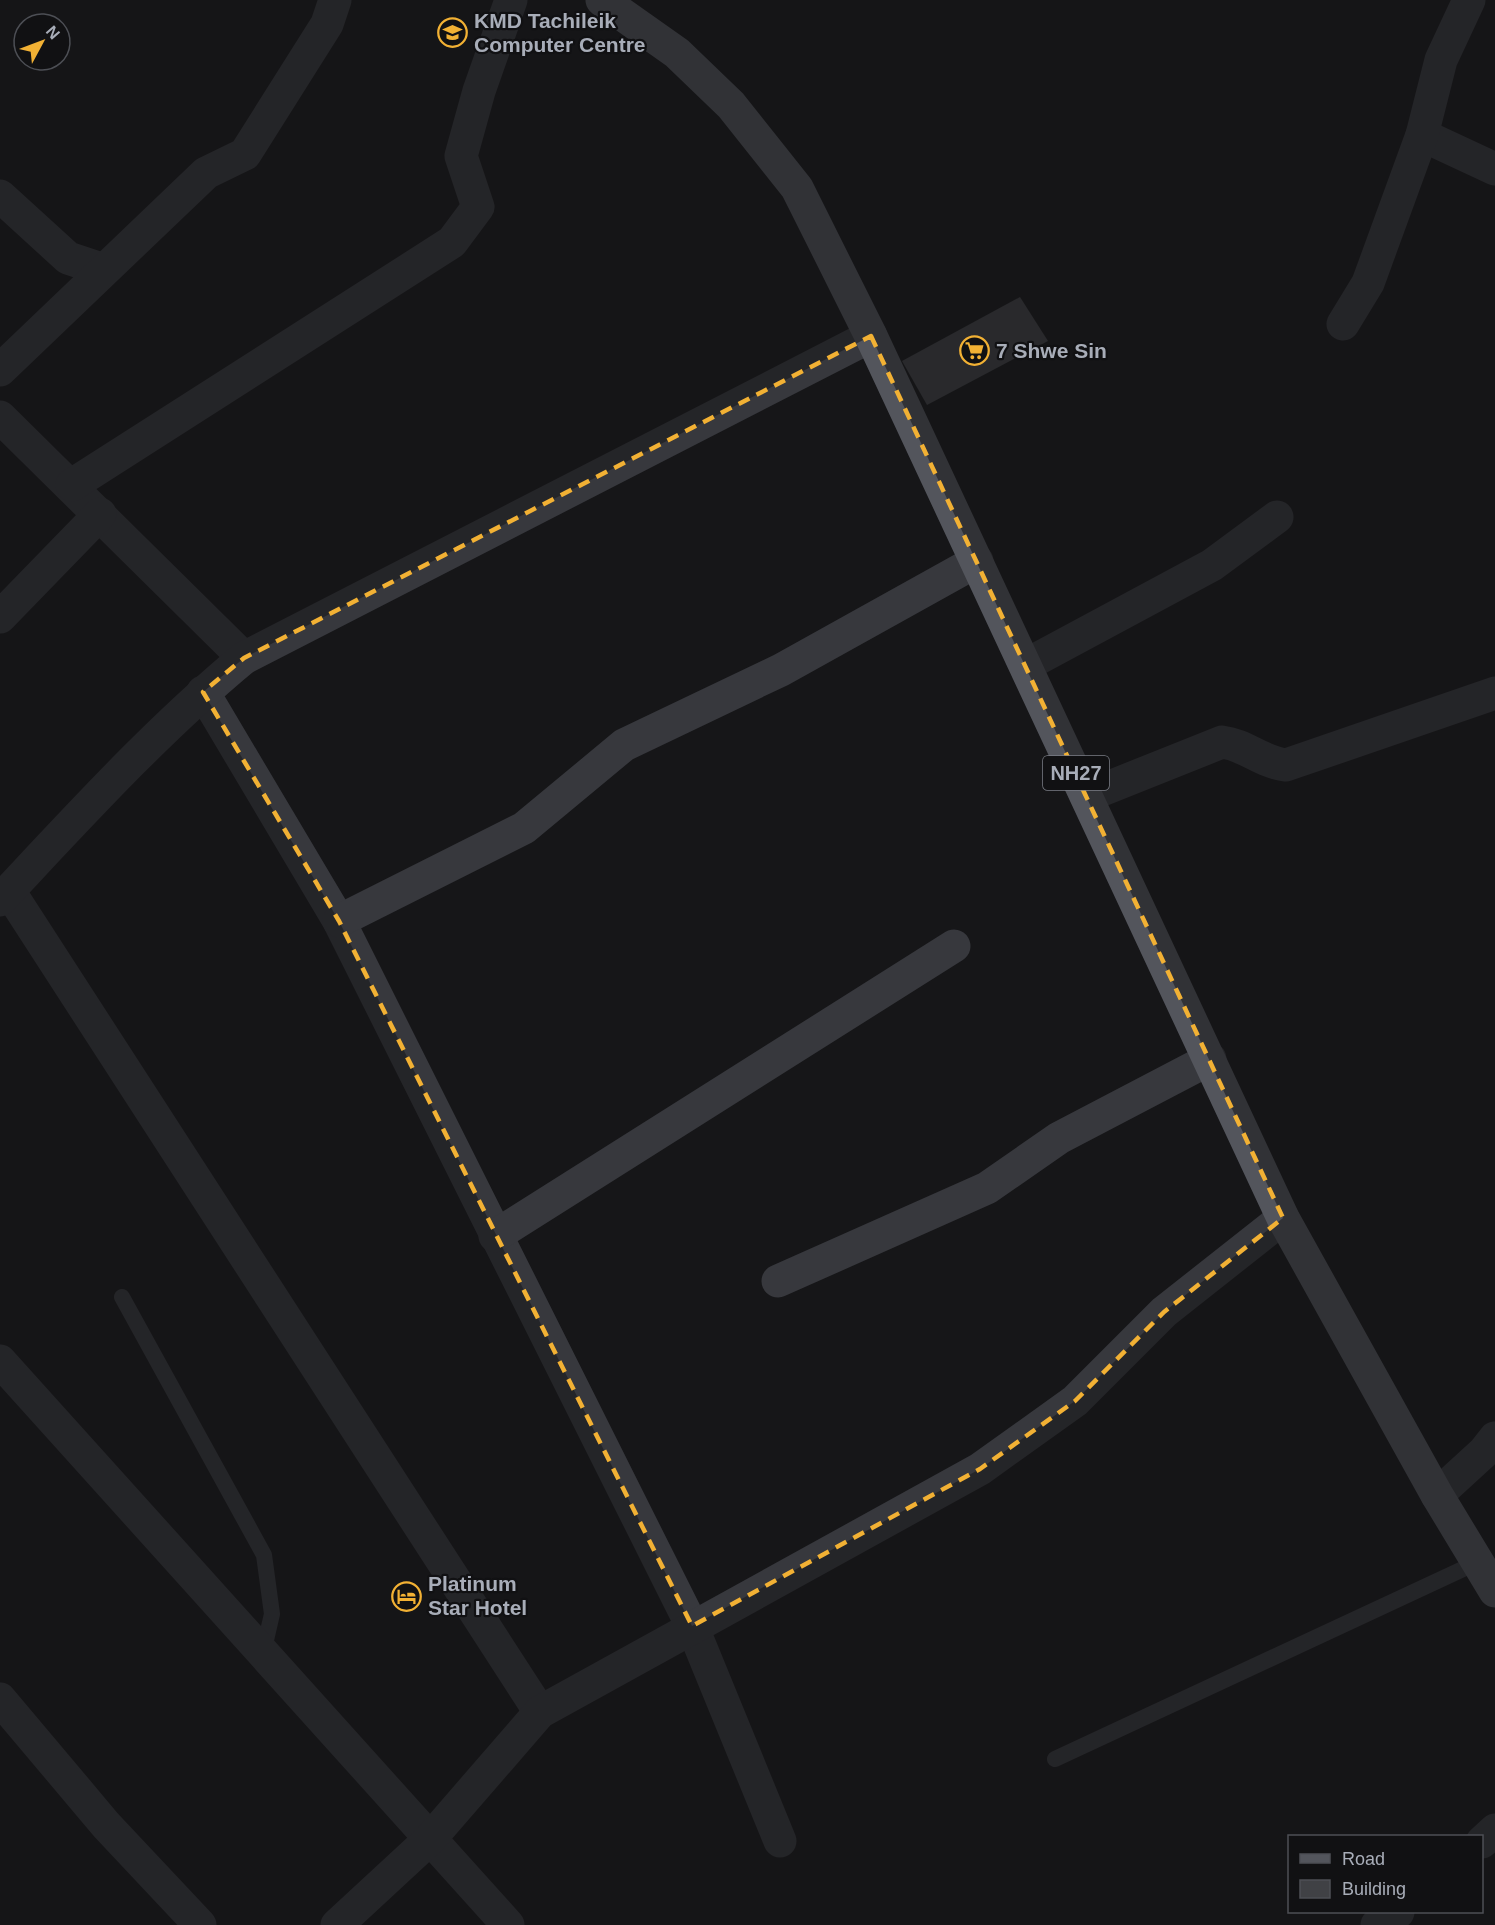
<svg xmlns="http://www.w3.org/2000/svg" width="1495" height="1925" font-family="Arial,sans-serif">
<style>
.building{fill:#404145}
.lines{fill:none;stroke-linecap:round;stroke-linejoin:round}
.lane{stroke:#37383d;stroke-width:16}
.street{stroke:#37383d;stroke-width:33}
.primary{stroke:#53555c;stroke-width:33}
.marked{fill:none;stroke:#f2b134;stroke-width:4.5;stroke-dasharray:12 8;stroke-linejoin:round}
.labels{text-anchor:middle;stroke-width:4.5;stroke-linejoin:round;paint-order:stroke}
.shield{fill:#111113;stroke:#7b7e86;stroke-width:1.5}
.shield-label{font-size:20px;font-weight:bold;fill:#a8adb8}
.poi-label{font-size:21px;font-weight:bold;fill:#a8adb8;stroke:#111113;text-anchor:start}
</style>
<rect width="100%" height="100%" fill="#161618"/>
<!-- building -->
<polygon class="building" points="1020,297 1048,341 927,405 902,361"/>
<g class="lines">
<!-- lane -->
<g class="lane">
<polyline points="122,1297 264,1555 272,1614 263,1653"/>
<polyline points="1055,1759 1478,1562"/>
</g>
<!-- street -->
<g class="street">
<polyline points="1422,135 1495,169"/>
<polyline points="0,196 68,258 104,270"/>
<polyline points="1343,324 1368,283 1422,135 1441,60 1469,0"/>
<polyline points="0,370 206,173 245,154 327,24 335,0"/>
<polyline points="0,417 244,658"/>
<polyline points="72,485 452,242 478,207 461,156 479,91 511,0"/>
<polyline points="0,617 100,514"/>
<polyline points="1026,665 1212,565 1277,517"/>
<polyline points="203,692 339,921 692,1626 780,1841"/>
<path d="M1087,796L1222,742C1246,745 1261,762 1286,765L1495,693"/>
<polyline points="9,891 540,1712"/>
<path d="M0,900C78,817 156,731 244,658L871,336"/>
<polyline points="339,921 524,828 624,745 781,670 977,561"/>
<polyline points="495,1236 954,946"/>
<polyline points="778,1281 987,1188 1059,1138 1210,1059"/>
<polyline points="0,1361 508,1925"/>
<polyline points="1437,1495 1484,1452 1495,1438"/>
<polyline points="0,1699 106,1825 200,1925"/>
<polyline points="1482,1842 1495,1830"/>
<polyline points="337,1925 430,1839 540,1712 980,1469 1075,1401 1164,1312 1283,1218"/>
<polyline points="1377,1925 1398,1912"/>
</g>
<!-- primary -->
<polyline class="primary" points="602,0 677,53 731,105 797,188 871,336 1283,1218 1437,1495 1495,1591"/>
</g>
<!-- marked area -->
<path d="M0 0H1495V1925H0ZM871,336L1283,1218L1164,1312L1075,1401L980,1469L692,1626L339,921L203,692L244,658Z" fill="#161618" fill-opacity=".55" fill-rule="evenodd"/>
<path class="marked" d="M871,336L1283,1218L1164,1312L1075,1401L980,1469L692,1626L339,921L203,692L244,658Z"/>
<!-- icons -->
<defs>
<symbol id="school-ring" viewBox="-11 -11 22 22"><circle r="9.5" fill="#111113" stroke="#f2b134" stroke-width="1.5"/><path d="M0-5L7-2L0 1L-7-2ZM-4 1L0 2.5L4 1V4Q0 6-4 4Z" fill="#f2b134"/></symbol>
<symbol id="supermarket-ring" viewBox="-11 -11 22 22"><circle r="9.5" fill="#111113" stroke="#f2b134" stroke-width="1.5"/><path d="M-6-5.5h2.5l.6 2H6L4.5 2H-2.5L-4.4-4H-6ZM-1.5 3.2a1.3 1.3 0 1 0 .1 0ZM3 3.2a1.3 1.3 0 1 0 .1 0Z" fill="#f2b134"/></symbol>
<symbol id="hotel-ring" viewBox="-11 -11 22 22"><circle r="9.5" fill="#111113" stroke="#f2b134" stroke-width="1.5"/><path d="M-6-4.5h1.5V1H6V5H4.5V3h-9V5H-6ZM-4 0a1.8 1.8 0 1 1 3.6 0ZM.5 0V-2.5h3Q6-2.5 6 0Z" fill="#f2b134"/></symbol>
</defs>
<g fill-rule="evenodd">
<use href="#school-ring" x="436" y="16" width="33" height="33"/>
<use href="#supermarket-ring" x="958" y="334" width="33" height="33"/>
<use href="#hotel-ring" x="390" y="1580" width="33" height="33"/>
</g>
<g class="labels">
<!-- shield labels -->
<rect class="shield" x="1043" y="756" width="66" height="34" rx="4.5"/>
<g class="shield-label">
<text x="1076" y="780">NH27</text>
</g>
<!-- poi labels -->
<g class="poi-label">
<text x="474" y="28">KMD Tachileik<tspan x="474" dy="24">Computer Centre</tspan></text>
<text x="996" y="358">7 Shwe Sin</text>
<text x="428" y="1591">Platinum<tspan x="428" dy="24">Star Hotel</tspan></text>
</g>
</g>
<!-- legend -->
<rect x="1288" y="1835" width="195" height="78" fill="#111113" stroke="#4d4f55" stroke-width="1.5"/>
<rect x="1300" y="1854" width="30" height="9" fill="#53555c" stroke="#4d4f55" stroke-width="1.5"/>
<text x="1342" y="1865" font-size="18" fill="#a8adb8">Road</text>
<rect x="1300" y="1880" width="30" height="18" fill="#404145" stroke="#4d4f55" stroke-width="1.5"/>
<text x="1342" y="1895" font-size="18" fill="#a8adb8">Building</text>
<!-- north arrow -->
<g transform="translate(42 42) rotate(49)"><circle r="28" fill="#111113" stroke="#4d4f55" stroke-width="1.5"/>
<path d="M0-4.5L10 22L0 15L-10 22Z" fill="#f2b134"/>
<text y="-9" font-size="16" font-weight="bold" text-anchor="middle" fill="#a8adb8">N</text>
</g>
</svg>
